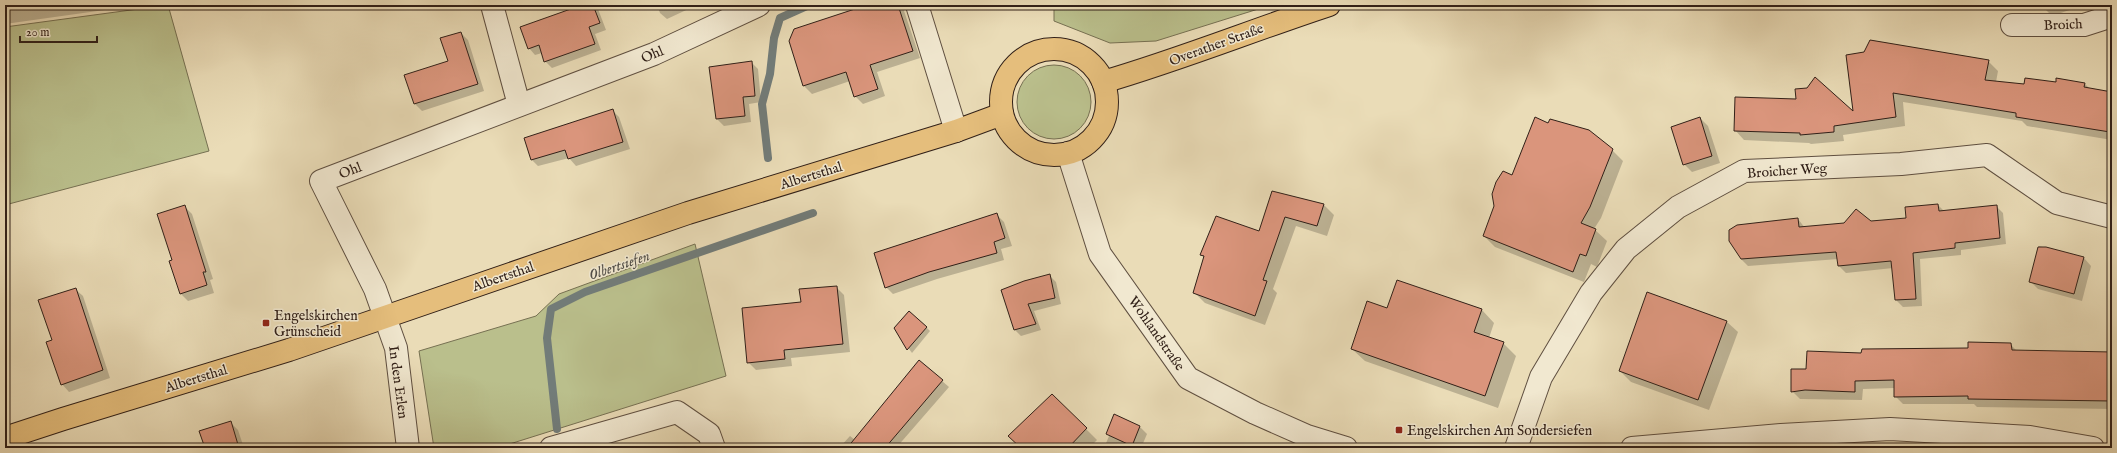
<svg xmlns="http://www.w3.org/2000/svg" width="2117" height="453" font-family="'IM FELL English',serif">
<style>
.green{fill:#babf8c;stroke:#767052}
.shadow{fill:#0003}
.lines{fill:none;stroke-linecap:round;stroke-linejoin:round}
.stream{stroke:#727c79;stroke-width:8}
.building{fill:#da957c;stroke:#312018}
.minor-casing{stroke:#5f4f40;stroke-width:24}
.primary-casing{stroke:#312018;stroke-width:24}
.minor{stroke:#f1e8d0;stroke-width:22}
.primary{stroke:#e5be7c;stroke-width:22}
.poi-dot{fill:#8f2418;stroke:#f1e8d0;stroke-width:1.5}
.labels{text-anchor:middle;stroke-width:3;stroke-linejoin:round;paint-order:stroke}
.street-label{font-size:14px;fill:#312018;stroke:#f1e8d0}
.poi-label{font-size:14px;fill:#312018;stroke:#f1e8d0;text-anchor:start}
.water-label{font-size:15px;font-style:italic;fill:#514e48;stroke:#f1e8d0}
</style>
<rect width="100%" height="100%" fill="#eadcb7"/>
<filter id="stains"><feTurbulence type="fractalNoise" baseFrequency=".005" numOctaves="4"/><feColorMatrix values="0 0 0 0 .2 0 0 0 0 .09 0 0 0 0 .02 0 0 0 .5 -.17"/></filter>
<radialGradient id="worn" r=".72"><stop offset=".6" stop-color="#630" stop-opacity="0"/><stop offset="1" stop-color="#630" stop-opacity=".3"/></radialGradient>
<!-- green -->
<g class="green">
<polygon points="168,5 209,151 5,205 5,27"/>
<polygon points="1054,5 1271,5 1156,41 1110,43 1054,21"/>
<circle cx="1054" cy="102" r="37"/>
<polygon points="695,244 726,376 497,448 434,448 419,351 536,316 559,294"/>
</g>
<!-- shadow -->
<g class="shadow">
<polygon points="5,5 140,5 5,24"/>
<polygon points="233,5 258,5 258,7 240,10"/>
<polygon points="584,5 594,5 598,9 606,30 595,34 601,50 552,68 545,61 542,53 535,55 529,48"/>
<polygon points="657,5 697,5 667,19 660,13"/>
<polygon points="871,5 902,5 920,58 877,72 885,96 863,104 855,96 850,81 812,94 804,86 790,41"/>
<polygon points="2041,5 2084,5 2052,16"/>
<polygon points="461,33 468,40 484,91 422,111 414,103 449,61"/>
<polygon points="1847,55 1988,61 1998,71 1996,82 2025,86 2084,83 2090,89 2112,93 2112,140 2027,126 2022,121 1903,102 1905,126 1843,135 1844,141 1811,144 1809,143 1744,140 1735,130 1854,113"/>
<polygon points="751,62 758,69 761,102 749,104 751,122 724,126 717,119 710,68"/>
<polygon points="612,110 619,117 630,149 576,166 569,158 538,166 531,159"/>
<polygon points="1700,118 1708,126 1720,163 1692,172 1684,164"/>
<polygon points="1612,150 1623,161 1601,218 1594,229 1607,241 1597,267 1591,264 1584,282 1495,247 1484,236 1513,177"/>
<polygon points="1272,192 1324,205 1334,215 1327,236 1296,226 1273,289 1277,293 1265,325 1205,303 1195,293 1205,258 1201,254 1260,232"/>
<polygon points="1938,205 1945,212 1996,206 2003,213 2006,244 1961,250 1961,255 1920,259 1922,306 1903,307 1896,300 1893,268 1846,273 1839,266 1838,259 1748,266 1741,259 1798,219 1805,228 1907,219"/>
<polygon points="184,206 192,214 213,279 210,280 214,293 188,301 180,293 173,261"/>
<polygon points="997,215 1004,222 1012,246 1001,249 1004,260 937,279 893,294 886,287"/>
<polygon points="2039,246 2084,258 2091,266 2082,301 2038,289 2030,281"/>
<polygon points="1050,276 1056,282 1061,304 1034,311 1041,330 1021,336 1015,330 1002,291"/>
<polygon points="836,287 844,295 850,352 791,358 792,366 756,370 748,362 802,303"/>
<polygon points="75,289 83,296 110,378 69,392 62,384 53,340"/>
<polygon points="1648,294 1727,322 1738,332 1709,410 1631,382 1620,371"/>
<polygon points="1387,309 1482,310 1494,323 1489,338 1503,343 1516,356 1498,408 1365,361 1352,349"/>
<polygon points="926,327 930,331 912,353 895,329"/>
<polygon points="2010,344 2017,351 2112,373 2112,409 1977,407 1974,404 1903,404 1895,396 1895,388 1863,389 1862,400 1800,399 1792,391 1807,370 1862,354 1969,349"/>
<polygon points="942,381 949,387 896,448 839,448 850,436 855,440"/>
<polygon points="1052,395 1097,440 1089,448 1022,448"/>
<polygon points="1117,417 1139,426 1147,434 1141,448 1104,448"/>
<polygon points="230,422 238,430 244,448 206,448"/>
</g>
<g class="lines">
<!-- stream -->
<g class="stream">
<polyline points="768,158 762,104 770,74 774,38 780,18 809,5"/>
<polyline points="557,429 547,338 551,309 585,292 813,213"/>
</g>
</g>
<!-- building -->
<g class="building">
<polygon points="582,5 593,5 600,23 589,27 595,44 544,62 539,45 528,49 520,27"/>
<polygon points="867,5 898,5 913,51 870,65 878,89 854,97 846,72 803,86 789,41 794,29"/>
<polygon points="461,32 478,84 414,104 404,75 448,61 440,38"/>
<polygon points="1870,40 1989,60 1985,80 2024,84 2025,78 2056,82 2056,78 2085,83 2084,87 2112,92 2110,132 2016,117 2016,113 1893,93 1896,117 1834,126 1834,132 1800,135 1800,133 1734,131 1735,97 1796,99 1795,89 1807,88 1815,77 1853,111 1846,55 1864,52"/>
<polygon points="752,61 755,96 743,97 745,116 716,119 709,67"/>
<polygon points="613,109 623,142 568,159 565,150 531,160 524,138"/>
<polygon points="1535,117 1548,123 1550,119 1589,130 1613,149 1590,207 1581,223 1596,229 1586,256 1580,254 1573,272 1483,236 1494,206 1492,194 1496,182 1503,171 1512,175"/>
<polygon points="1700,117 1712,156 1683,165 1671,127"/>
<polygon points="1272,191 1324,204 1317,226 1285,217 1263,280 1267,281 1255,316 1193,293 1204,256 1200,255 1216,216 1259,231"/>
<polygon points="1938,204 1939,211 1997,205 2000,238 1955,243 1955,248 1913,253 1916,299 1895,300 1891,261 1838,266 1836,252 1741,259 1729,241 1729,230 1737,225 1798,218 1799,227 1844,223 1856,209 1871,221 1906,218 1905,207"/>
<polygon points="185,205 206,272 203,272 207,285 180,294 169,261 172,260 157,214"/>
<polygon points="997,213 1005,238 994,242 997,253 929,272 885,288 874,253"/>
<polygon points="2038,247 2046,247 2084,257 2074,294 2029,282"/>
<polygon points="1050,274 1055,298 1028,304 1036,324 1014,330 1001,290 1024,281"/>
<polygon points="1397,280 1482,309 1474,332 1504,342 1485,396 1351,349 1367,301 1387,308"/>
<polygon points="837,286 843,344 784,350 785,359 747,363 742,308 801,302 799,289"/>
<polygon points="76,288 103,370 61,385 46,342 52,340 38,300"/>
<polygon points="1647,292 1727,321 1698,400 1619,371"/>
<polygon points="909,311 927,327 907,350 894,328"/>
<polygon points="1968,342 2011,343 2012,350 2112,352 2112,401 1968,399 1968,396 1894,397 1894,380 1855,381 1855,392 1805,390 1791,392 1791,369 1806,369 1807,351 1861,353 1862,349 1968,348"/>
<polygon points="919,360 943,380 885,448 847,448"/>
<polygon points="1052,394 1087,428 1068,448 1021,448 1008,436"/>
<polygon points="1114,414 1140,426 1132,446 1106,434"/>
<polygon points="231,421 239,448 205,448 199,431"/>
</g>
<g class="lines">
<defs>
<g id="minor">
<polyline points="492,5 519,105"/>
<polyline points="917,5 956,131"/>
<polyline points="2012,25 2084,25 2112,16"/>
<polyline points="1068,153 1100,254 1188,378 1255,413 1307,436 1346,448"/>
<polyline points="408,448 396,348 375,289 321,181 654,54 759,5"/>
<polyline points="551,448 677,412 709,434 714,448"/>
<polyline points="1516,448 1541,377 1591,293 1626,249 1678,207 1744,171 1901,164 1987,155 2057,203 2112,217"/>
<polyline points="1632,448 1781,435 1890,429 2030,437 2093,448"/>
</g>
<g id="primary">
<circle cx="1054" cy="102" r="53"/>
<path d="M1103,82C1179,60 1253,30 1329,5"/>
<polyline points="5,438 63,419 289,350 688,213 956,131 1002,114"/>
</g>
</defs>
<!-- minor casing -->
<use href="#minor" class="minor-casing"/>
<!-- primary casing -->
<use href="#primary" class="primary-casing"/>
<!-- minor -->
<use href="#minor" class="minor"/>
<!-- primary -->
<use href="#primary" class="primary"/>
</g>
<!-- markers -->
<g class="poi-dot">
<rect x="262" y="319" width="8" height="8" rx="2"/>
<rect x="1395" y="426" width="8" height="8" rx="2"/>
</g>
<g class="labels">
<!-- street labels -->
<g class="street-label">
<text transform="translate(2063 24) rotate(-2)" y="5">Broich</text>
<text transform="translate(1216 44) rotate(-20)" y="5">Overather Straße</text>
<text transform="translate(652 54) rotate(-23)" y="5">Ohl</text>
<text transform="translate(350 170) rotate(-21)" y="5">Ohl</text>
<text transform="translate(1787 170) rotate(-4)" y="5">Broicher Weg</text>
<text transform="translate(811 175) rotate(-17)" y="5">Albertsthal</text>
<text transform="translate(503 276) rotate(-19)" y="5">Albertsthal</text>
<text transform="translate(1157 333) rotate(55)" y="5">Wohlandstraße</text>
<text transform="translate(196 378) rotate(-17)" y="5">Albertsthal</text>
<text transform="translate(399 382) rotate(82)" y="5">In den Erlen</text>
</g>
<!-- poi labels -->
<g class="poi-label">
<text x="274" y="320">Engelskirchen<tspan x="274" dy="16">Grünscheid</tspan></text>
<text x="1407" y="435">Engelskirchen Am Sondersiefen</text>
</g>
<!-- water labels -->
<g class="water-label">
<text transform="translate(619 265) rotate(-19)" y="5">Olbertsiefen</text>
</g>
</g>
<!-- margin -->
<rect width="2117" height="453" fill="none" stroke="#eadcb7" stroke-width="20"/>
<rect x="6" y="6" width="2105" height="441" fill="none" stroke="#312018" stroke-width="2"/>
<rect x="10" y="10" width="2097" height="433" fill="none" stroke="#312018"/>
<!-- scale -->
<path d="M20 36v6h77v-6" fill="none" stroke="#312018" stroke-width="2"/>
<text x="26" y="36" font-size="12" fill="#312018" stroke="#f1e8d0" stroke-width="3" paint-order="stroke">20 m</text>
<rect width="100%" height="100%" filter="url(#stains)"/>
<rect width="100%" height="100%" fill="url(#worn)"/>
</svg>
